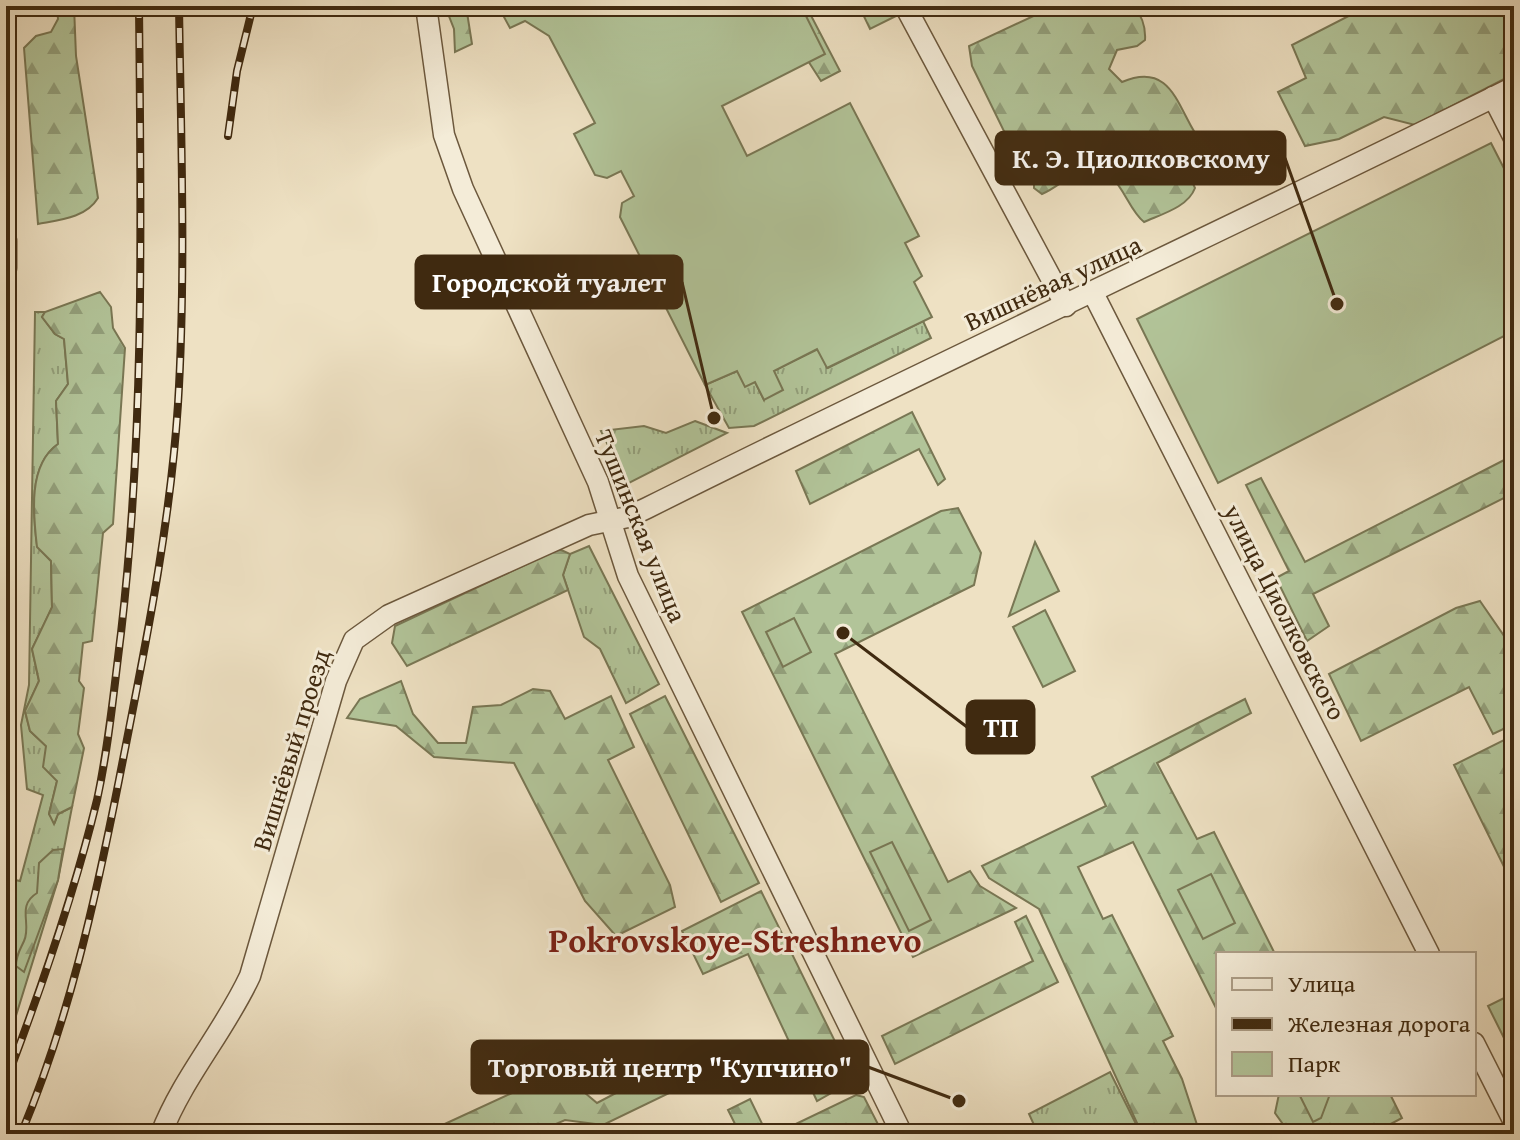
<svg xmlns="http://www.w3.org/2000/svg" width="1520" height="1140" font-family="'Gentium Book Plus',serif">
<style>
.grass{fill:url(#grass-tufts);stroke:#797754;stroke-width:2}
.forest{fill:url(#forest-firs);stroke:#797754;stroke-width:2}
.park{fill:#b2c499;stroke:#797754;stroke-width:2}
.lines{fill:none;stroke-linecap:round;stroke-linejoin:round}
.street-casing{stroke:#6c583d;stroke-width:23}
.street{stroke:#f4ecd8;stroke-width:20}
.rail-casing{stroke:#402a10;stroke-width:8}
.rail{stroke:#f4ecd8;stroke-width:5;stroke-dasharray:15;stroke-linecap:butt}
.labels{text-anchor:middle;stroke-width:6;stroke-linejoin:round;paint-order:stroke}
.street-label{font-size:26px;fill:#402a10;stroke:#f4ecd8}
.district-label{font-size:34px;font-weight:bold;fill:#7a1f14;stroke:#f4ecd8}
.leader{fill:none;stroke:#402a10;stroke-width:3}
.callout-dot{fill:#402a10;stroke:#f4ecd8;stroke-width:3}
.callout{fill:#402a10;stroke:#402a10;stroke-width:3}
.callout-label{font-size:28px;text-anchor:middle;font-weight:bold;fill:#fff}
</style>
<defs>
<pattern id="grass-tufts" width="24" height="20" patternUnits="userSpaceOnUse" patternTransform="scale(2)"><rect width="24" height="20" fill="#b2c499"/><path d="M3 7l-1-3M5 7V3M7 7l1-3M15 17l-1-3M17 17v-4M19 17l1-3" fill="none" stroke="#929f7b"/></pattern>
<pattern id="forest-firs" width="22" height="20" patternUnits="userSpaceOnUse" patternTransform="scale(2)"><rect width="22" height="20" fill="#b2c499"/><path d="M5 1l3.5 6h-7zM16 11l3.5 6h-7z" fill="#929f7b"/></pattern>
</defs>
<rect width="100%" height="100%" fill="#eee1c3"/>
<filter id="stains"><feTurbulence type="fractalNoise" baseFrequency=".0025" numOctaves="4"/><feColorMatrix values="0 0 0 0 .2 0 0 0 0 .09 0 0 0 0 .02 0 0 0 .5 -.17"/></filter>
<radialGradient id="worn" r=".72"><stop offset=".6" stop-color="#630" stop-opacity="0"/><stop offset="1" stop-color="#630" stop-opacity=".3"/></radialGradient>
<!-- grass -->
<g class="grass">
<path d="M35,312H45L42,317L55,334L64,339L68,384L56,401L58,444C28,465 33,514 37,546L51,561L52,608L32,649L39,681L25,711L30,731L46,746L57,781L49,814L55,822L58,814L72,807L58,880L6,1048V878L20,881L43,795L27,789L21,725L29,685Z"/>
<polygon points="923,321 931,338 754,426 729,428 705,385 737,371 755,382 764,400 773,371 818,349 828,368"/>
<polygon points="695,421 727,433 627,484 601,431 644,426 666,433"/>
<polygon points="589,546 659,684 626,703 600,649 584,637 563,575 570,554"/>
<polygon points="1110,1072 1141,1134 1115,1134 1110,1126 1093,1134 1021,1134 1035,1127 1029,1114"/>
</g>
<!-- forest -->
<g class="forest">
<path d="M57,6H74L76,56L98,198C86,218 59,220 38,224L24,48L36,36L51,32L58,19Z"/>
<polygon points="466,6 472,44 455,52 454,29 445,6"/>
<polygon points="733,6 806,6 840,71 821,81 801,50"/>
<polygon points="859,6 891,6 896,16 870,29"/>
<path d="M1055,6H1134C1142,16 1146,26 1145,40L1137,46L1117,50L1109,69L1122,82C1176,59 1178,116 1204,146L1187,170L1195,188C1188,207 1162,214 1144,222C1125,208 1119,163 1087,169C1072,172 1057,188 1042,194L1034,188V181L1026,176L972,66L969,46Z"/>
<polygon points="1368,6 1514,6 1514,74 1415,125 1384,117 1339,139 1305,146 1278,92 1306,78 1292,45"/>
<path d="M100,292L111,307L113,328L125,348L113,524L103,533L92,641L83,643L79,681L84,688L78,734L84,748L72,807L58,814L54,824L49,814L57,781L43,767L46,746L30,731L25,711L39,681L32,649L52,607L51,561L37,547C33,513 28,465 58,444L56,401L68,384L64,339L55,334L42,317L45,312Z"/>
<polygon points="912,412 945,479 938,485 919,449 810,504 796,471"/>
<polygon points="1514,455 1514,493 1313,594 1329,626 1307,641 1276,578 1289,571 1246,485 1261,478 1305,562"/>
<polygon points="958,508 981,553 974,585 835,654 948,882 970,871 980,886 1016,908 913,957 742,612 941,511"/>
<polygon points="559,549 570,554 563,575 568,590 407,666 392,643 395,626"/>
<polygon points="1480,601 1509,643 1514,644 1514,724 1493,734 1469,687 1361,741 1329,674 1456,608"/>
<polygon points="401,681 413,714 438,743 466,743 473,707 501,705 533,689 550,691 565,719 611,696 634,747 608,760 670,885 675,907 616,936 585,901 514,763 434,757 396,726 347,718 360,699"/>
<polygon points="665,696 759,883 721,902 630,714"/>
<polygon points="1245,699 1251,713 1157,763 1197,839 1214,832 1275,954 1218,954 1218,1012 1133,842 1078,867 1103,919 1112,915 1173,1036 1163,1041 1182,1079 1200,1134 1142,1134 1039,909 989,878 982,866 1106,806 1092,777"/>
<polygon points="1514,735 1514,880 1511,881 1454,765"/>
<path d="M63,849L58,880L24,972L16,966C16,955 20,950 24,941C32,924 16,906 37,893L39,863L53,850Z"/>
<polygon points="761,891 854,1080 817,1101 748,954 703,974 682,931"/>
<polygon points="1026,916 1058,982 895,1064 882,1036 1033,961 1015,922"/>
<polygon points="711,1043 721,1068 603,1125 565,1120 533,1134 423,1134 538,1081 566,1077 597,1103"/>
<polygon points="1279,1094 1390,1094 1402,1118 1372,1134 1290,1134 1275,1113"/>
<polygon points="856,1095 864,1097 883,1134 775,1134"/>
<polygon points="750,1099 767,1134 740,1134 728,1110"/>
</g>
<!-- park -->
<g class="park">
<polygon points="498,6 801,6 825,54 722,106 747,156 850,103 919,236 905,243 922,276 914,282 932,317 827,368 817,349 774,371 783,390 764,400 755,382 745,387 737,371 705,385 620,217 622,203 634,196 621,171 607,178 595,175 574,134 595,123 549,36 525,21 510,28"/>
<polygon points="1491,143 1514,188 1514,331 1218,483 1137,319"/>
<polygon points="1035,542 1059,591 1009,616"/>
<polygon points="1045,610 1075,671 1043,687 1013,627"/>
<polygon points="794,618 811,652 783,667 766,632"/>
<polygon points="892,842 931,920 909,931 870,852"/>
<polygon points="1211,874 1235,923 1203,939 1178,890"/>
<polygon points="1514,993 1514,1058 1488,1006"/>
<polygon points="1299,1094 1330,1094 1321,1118 1313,1122"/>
</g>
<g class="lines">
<defs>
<g id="street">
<polyline points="426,6 444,135 463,189 598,482 628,576 902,1134"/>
<polyline points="905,6 1066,306"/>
<polyline points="1493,97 1514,138"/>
<polyline points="6,241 6,268"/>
<polyline points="1093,293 1429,954"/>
<polyline points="1474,1043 1514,1122"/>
<path d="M161,1134C183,1077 224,1032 250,976L336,681L354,640L389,615L589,525L628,517L647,508C935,364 1226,230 1514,87"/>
</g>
</defs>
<!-- street casing -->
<use href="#street" class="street-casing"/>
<!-- street -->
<use href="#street" class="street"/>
<defs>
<g id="rail">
<polyline points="228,136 237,71 253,6"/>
<path d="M6,1081C41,989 74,895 97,800C109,745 114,688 121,633C145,424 141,216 139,6"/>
<path d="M21,1134C69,1019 95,902 119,780C143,657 170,530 178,404C186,272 181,139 179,6"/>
</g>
</defs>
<!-- rail casing -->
<use href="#rail" class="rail-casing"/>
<!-- rail -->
<use href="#rail" class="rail"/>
</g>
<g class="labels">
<!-- street labels -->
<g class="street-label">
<text transform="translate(1053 283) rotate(-25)" y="9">Вишнёвая улица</text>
<text transform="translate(641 526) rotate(68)" y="9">Тушинская улица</text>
<text transform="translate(1285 612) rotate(63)" y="9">улица Циолковского</text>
<text transform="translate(291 750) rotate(-73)" y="9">Вишнёвый проезд</text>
</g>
<!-- district labels -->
<g class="district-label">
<text x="735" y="952">Pokrovskoye-Streshnevo</text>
</g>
</g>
<!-- callouts -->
<path class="leader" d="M1337 304L1285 158M714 418L682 282M843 633L967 727M959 1101L868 1067"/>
<g class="callout-dot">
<circle cx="1337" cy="304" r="8"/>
<circle cx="714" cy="418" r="8"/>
<circle cx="843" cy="633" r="8"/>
<circle cx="959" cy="1101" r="8"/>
</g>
<g class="callout">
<rect x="996" y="132" width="289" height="52" rx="8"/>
<rect x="416" y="256" width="266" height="52" rx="8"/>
<rect x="967" y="701" width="67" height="52" rx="8"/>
<rect x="472" y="1041" width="396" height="52" rx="8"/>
</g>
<g class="callout-label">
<text x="1141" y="168">К. Э. Циолковскому</text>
<text x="549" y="292">Городской туалет</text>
<text x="1001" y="737">ТП</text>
<text x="670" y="1077">Торговый центр "Купчино"</text>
</g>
<!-- margin -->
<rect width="1520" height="1140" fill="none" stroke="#eee1c3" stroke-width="32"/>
<rect x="8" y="8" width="1504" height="1124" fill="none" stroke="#402a10" stroke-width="4"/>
<rect x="16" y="16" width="1488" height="1108" fill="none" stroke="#402a10" stroke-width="2"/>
<!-- legend -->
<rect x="1216" y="952" width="260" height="144" fill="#f4ecd8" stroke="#ac9e88" stroke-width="2"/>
<rect x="1232" y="978" width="40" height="12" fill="#f4ecd8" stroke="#ac9e88" stroke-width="2"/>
<text x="1288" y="992" font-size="24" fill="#402a10">Улица</text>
<rect x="1232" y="1018" width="40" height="12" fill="#402a10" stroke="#ac9e88" stroke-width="2"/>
<text x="1288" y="1032" font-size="24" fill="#402a10">Железная дорога</text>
<rect x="1232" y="1052" width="40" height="24" fill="#b2c499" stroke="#ac9e88" stroke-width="2"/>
<text x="1288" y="1072" font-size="24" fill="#402a10">Парк</text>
<rect width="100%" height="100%" filter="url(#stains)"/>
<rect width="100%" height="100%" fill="url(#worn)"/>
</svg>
